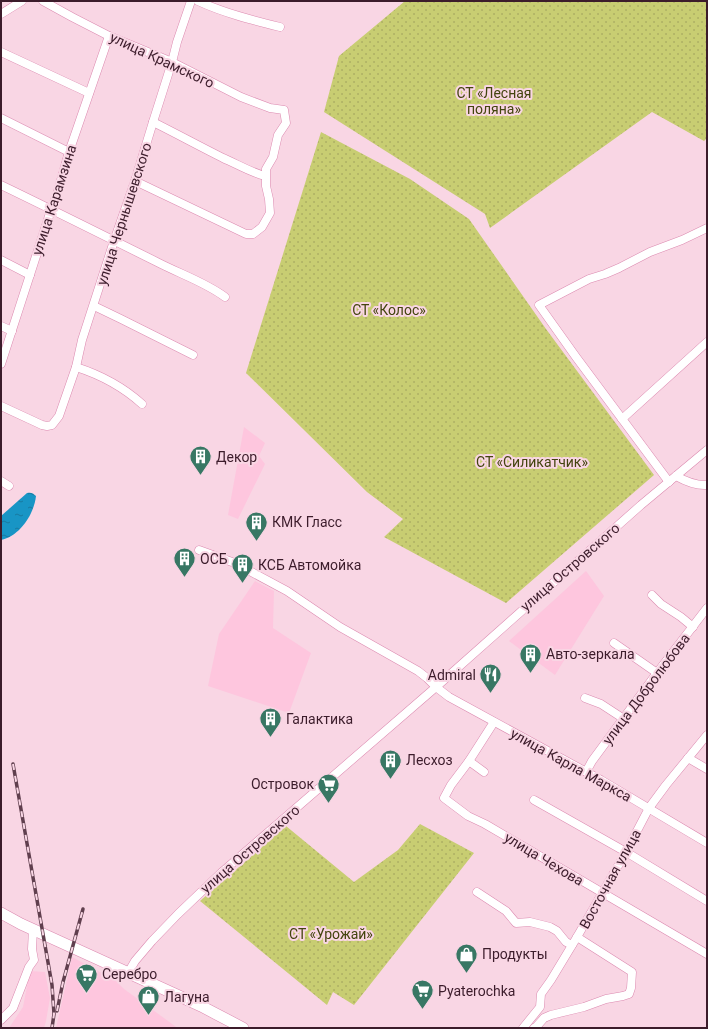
<svg xmlns="http://www.w3.org/2000/svg" width="708" height="1029" font-family="Roboto,sans-serif">
<style>
.built{fill:#fec6de}
.grass{fill:url(#grass-dots)}
.water{fill:url(#water-ripples)}
.lines{fill:none;stroke-linecap:round;stroke-linejoin:round}
.minor-casing{stroke:#dc8ab0;stroke-width:9}
.major-casing{stroke:#dc8ab0;stroke-width:12}
.minor{stroke:#fff;stroke-width:8}
.major{stroke:#fff;stroke-width:11}
.rail-casing{stroke:#603f4e;stroke-width:3.5}
.rail{stroke:#f9d6e4;stroke-width:2;stroke-dasharray:6;stroke-linecap:butt}
.labels{text-anchor:middle;stroke-width:4;stroke-linejoin:round;paint-order:stroke}
.street-label{font-size:14px;fill:#3c1c2b;stroke:#f9d6e4}
.park-label{font-size:14px;fill:#43440e;stroke:#f9d6e4}
.poi-label{font-size:14px;fill:#3c1c2b;stroke:#f9d6e4;text-anchor:start}
</style>
<defs>
<pattern id="grass-dots" width="8" height="8" patternUnits="userSpaceOnUse"><rect width="8" height="8" fill="#c8cd72"/><path d="M2 2h.1M6 6h.1" fill="none" stroke="#adaf63" stroke-width="1.8" stroke-linecap="round"/></pattern>
<pattern id="water-ripples" width="26" height="14" patternUnits="userSpaceOnUse"><rect width="26" height="14" fill="#1895c5"/><path d="M2 4q2-2 4 0t4 0M15 11q2-2 4 0t4 0" fill="none" stroke="#1779a0"/></pattern>
</defs>
<rect width="100%" height="100%" fill="#f9d6e4"/>
<!-- built -->
<g class="built">
<polygon points="244,427 265,443 259,456 265,464 238,519 228,515"/>
<polygon points="586,571 604,596 555,675 509,641"/>
<polygon points="255,581 274,591 273,628 311,653 289,713 208,686 219,634"/>
<polygon points="72,957 115,980 124,989 168,1021 176,1027 175,1028 56,1028"/>
<polygon points="30,971 45,972 50,998 46,1021 44,1028 9,1028 23,1007"/>
</g>
<!-- grass -->
<g class="grass">
<polygon points="405,1 707,1 707,138 704,141 652,112 490,228 485,214 324,112 339,56"/>
<polygon points="321,132 410,179 469,219 546,329 654,475 506,603 384,537 403,519 367,492 246,373"/>
<polygon points="420,824 474,853 354,1005 333,992 327,1005 200,901 286,826 354,882 398,850"/>
</g>
<!-- water -->
<path class="water" d="M27,493C31,492 33,493 36,496C34,514 20,536 1,540V516Z"/>
<g class="lines">
<defs>
<g id="minor">
<polyline points="43,1 72,17 109,36 172,62 241,97 270,108 284,110 286,123 278,135 273,157 266,169 266,186 269,199 270,213 262,227 253,234 246,234 135,181"/>
<path d="M198,1C224,13 252,20 280,27"/>
<polyline points="1,14 22,1"/>
<polyline points="1,52 89,93"/>
<polyline points="1,118 69,152"/>
<path d="M153,122C177,134 199,146 223,158C237,164 250,172 265,176"/>
<path d="M1,185C53,210 105,236 157,262C180,274 205,282 225,297"/>
<polyline points="1,260 30,275"/>
<polyline points="94,306 121,319 193,355"/>
<polyline points="1,326 12,331"/>
<polyline points="1,364 51,210 57,194 69,152 109,36"/>
<path d="M76,367C101,375 122,386 142,404"/>
<polyline points="1,406 42,425 47,426 52,425 59,416 76,367 82,340 114,241 135,181 153,122 172,62 177,42 191,1"/>
<polyline points="622,419 707,342"/>
<path d="M676,476C685,481 696,486 707,485"/>
<polyline points="1,481 9,486"/>
<polyline points="669,482 576,357 539,305 589,279 605,274 619,268 650,252 682,240 707,228"/>
<polyline points="199,550 232,562 246,569 287,591 340,627 418,671 427,678 436,687 449,697 601,780 707,843"/>
<polyline points="652,595 661,604 681,617 693,627"/>
<polyline points="614,643 657,673"/>
<polyline points="585,698 601,704 624,719"/>
<polyline points="494,722 469,761 451,785 444,798 468,816 485,824 707,954"/>
<polyline points="688,758 707,769"/>
<polyline points="469,761 484,772"/>
<polyline points="586,772 592,761 657,673 707,608"/>
<polyline points="534,800 626,852 707,901"/>
<polyline points="477,892 506,911 516,923 530,922 550,927 557,931 566,942 572,945"/>
<polyline points="128,973 135,961 152,941 178,914 221,873 436,687 641,505 707,450"/>
<polyline points="1,1020 13,1008 29,967 34,960 32,949 33,929"/>
<polyline points="523,1028 540,1007 541,994 551,980 577,937 626,852 649,808 666,785 707,735"/>
<polyline points="534,1028 537,1026 544,1018 551,1015 584,1007 606,999 623,996 629,994 631,988 632,972 577,937"/>
</g>
<polyline id="major" points="1,913 21,924 201,1006 243,1028"/>
</defs>
<!-- minor casing -->
<use href="#minor" class="minor-casing"/>
<!-- major casing -->
<use href="#major" class="major-casing"/>
<!-- minor -->
<use href="#minor" class="minor"/>
<!-- major -->
<use href="#major" class="major"/>
<defs>
<g id="rail">
<polyline points="13,764 52,985 54,1014 52,1028"/>
<polyline points="57,1011 63,982 83,909"/>
</g>
</defs>
<!-- rail casing -->
<use href="#rail" class="rail-casing"/>
<!-- rail -->
<use href="#rail" class="rail"/>
</g>
<!-- icons -->
<defs>
<symbol id="building-pin" viewBox="-11 -11 22 30"><path d="M0 17L-7.5 6A9.5 9.5 0 1 1 7.5 6Z" fill="#387764" stroke="#f9d6e4"/><path d="M-4-6H4V6H1V3H-1V6H-4ZM-2.5-4.3h1.7v1.8h-1.7ZM.8-4.3h1.7v1.8H.8ZM-2.5-1h1.7V.8h-1.7ZM.8-1h1.7V.8H.8Z" fill="#fff"/></symbol>
<symbol id="restaurant-pin" viewBox="-11 -11 22 30"><path d="M0 17L-7.5 6A9.5 9.5 0 1 1 7.5 6Z" fill="#387764" stroke="#f9d6e4"/><path d="M-5-6h1v4h1v-4h1v4h1v-4h1v5L-1.5 .5V6h-2V.5L-5-1ZM5-6V6H3V1.5H1.5Q1.5-4 5-6Z" fill="#fff"/></symbol>
<symbol id="supermarket-pin" viewBox="-11 -11 22 30"><path d="M0 17L-7.5 6A9.5 9.5 0 1 1 7.5 6Z" fill="#387764" stroke="#f9d6e4"/><path d="M-6-5.5h2.5l.6 2H6L4.5 2H-2.5L-4.4-4H-6ZM-1.5 3.2a1.3 1.3 0 1 0 .1 0ZM3 3.2a1.3 1.3 0 1 0 .1 0Z" fill="#fff"/></symbol>
<symbol id="shop-pin" viewBox="-11 -11 22 30"><path d="M0 17L-7.5 6A9.5 9.5 0 1 1 7.5 6Z" fill="#387764" stroke="#f9d6e4"/><path d="M-5-2.5h2.3a2.7 3.5 0 0 1 5.4 0H5L5.5 6h-11ZM-1.5-2.5h3a1.5 2.3 0 0 0-3 0Z" fill="#fff"/></symbol>
</defs>
<g fill-rule="evenodd">
<use href="#building-pin" x="188" y="444" width="25" height="34"/>
<use href="#building-pin" x="244" y="510" width="25" height="34"/>
<use href="#building-pin" x="172" y="546" width="25" height="34"/>
<use href="#building-pin" x="230" y="552" width="25" height="34"/>
<use href="#building-pin" x="518" y="642" width="25" height="34"/>
<use href="#restaurant-pin" x="478" y="662" width="25" height="34"/>
<use href="#building-pin" x="258" y="706" width="25" height="34"/>
<use href="#building-pin" x="378" y="748" width="25" height="34"/>
<use href="#supermarket-pin" x="316" y="772" width="25" height="34"/>
<use href="#shop-pin" x="454" y="942" width="25" height="34"/>
<use href="#supermarket-pin" x="74" y="962" width="25" height="34"/>
<use href="#supermarket-pin" x="410" y="978" width="25" height="34"/>
<use href="#shop-pin" x="136" y="984" width="25" height="34"/>
</g>
<g class="labels">
<!-- street labels -->
<g class="street-label">
<text transform="translate(162 60) rotate(25)" y="5">улица Крамского</text>
<text transform="translate(54 200) rotate(-72)" y="5">улица Карамзина</text>
<text transform="translate(124 214) rotate(-72)" y="5">улица Чернышевского</text>
<text transform="translate(570 567) rotate(-41)" y="5">улица Островского</text>
<text transform="translate(646 689) rotate(-53)" y="5">улица Добролюбова</text>
<text transform="translate(571 765) rotate(29)" y="5">улица Карла Маркса</text>
<text transform="translate(250 849) rotate(-41)" y="5">улица Островского</text>
<text transform="translate(544 859) rotate(31)" y="5">улица Чехова</text>
<text transform="translate(610 879) rotate(-61)" y="5">Восточная улица</text>
</g>
<!-- park labels -->
<g class="park-label">
<text x="494" y="98">СТ «Лесная<tspan x="494" dy="16">поляна»</tspan></text>
<text x="389" y="315">СТ «Колос»</text>
<text x="532" y="467">СТ «Силикатчик»</text>
<text x="331" y="939">СТ «Урожай»</text>
</g>
<!-- poi labels -->
<g class="poi-label">
<text x="216" y="462">Декор</text>
<text x="272" y="527">КМК Гласс</text>
<text x="200" y="564">ОСБ</text>
<text x="258" y="570">КСБ Автомойка</text>
<text x="546" y="659">Авто-зеркала</text>
<text x="476" y="680" text-anchor="end">Admiral</text>
<text x="286" y="724">Галактика</text>
<text x="406" y="765">Лесхоз</text>
<text x="314" y="789" text-anchor="end">Островок</text>
<text x="482" y="959">Продукты</text>
<text x="102" y="979">Серебро</text>
<text x="438" y="996">Pyaterochka</text>
<text x="164" y="1002">Лагуна</text>
</g>
</g>
<!-- border -->
<rect width="708" height="1029" fill="none" stroke="#3c1c2b" stroke-width="4"/>
</svg>
